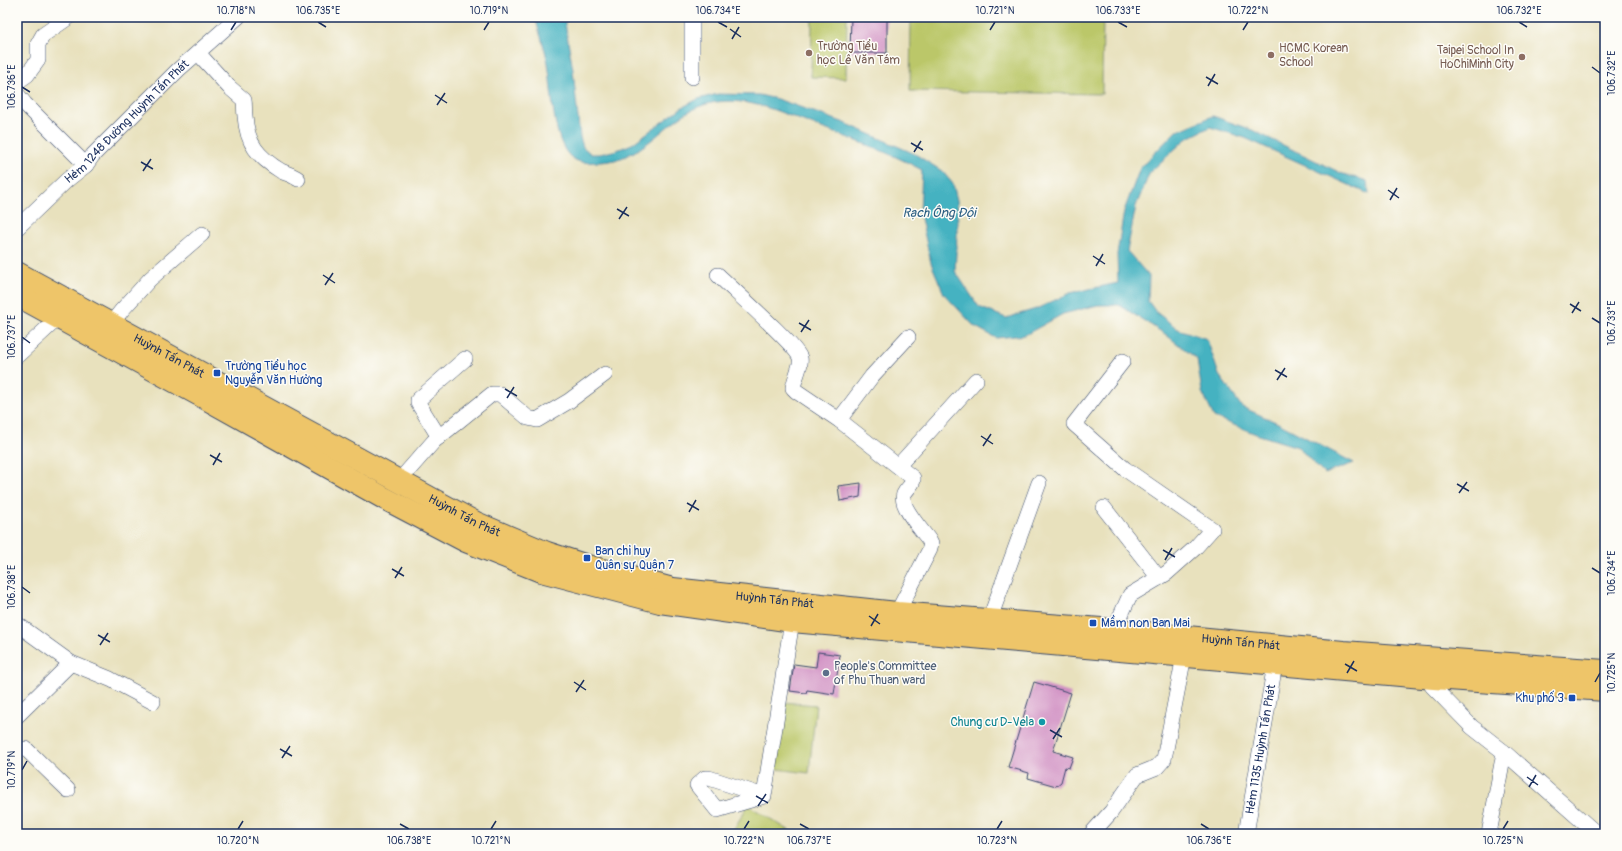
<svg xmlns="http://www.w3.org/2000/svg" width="1622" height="851" font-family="Pangolin,sans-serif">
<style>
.green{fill:#bbc769;stroke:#6b7b64}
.water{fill:#45b2c1;stroke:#307090}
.building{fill:#cf8bc1}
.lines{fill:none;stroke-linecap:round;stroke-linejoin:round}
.street-casing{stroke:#3a4a6c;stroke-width:16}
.primary-casing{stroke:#3a4a6c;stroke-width:24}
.street{stroke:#fff;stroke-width:15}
.primary{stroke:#eec569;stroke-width:22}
.ticks{fill:none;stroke:#1b2f5e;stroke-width:1.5}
.education-dot{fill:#8d6e63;stroke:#fdfcf7;stroke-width:1.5}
.transit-dot{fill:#1a4fb4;stroke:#fdfcf7;stroke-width:1.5}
.service-dot{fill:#5c6f8a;stroke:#fdfcf7;stroke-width:1.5}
.culture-dot{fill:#0f9aa8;stroke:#fdfcf7;stroke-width:1.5}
.labels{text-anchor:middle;stroke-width:3;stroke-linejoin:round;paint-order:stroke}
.education-label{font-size:12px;fill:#785e54;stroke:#fdfcf7;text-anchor:start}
.street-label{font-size:12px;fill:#1b2f5e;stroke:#fdfcf7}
.transit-label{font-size:12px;fill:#164399;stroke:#fdfcf7;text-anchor:start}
.service-label{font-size:12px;fill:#4e5e75;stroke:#fdfcf7;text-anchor:start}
.culture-label{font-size:12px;fill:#0d838f;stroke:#fdfcf7;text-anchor:end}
.water-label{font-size:13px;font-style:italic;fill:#2a5d81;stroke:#fdfcf7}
.neatline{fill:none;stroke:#1b2f5e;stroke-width:1.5}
.ticks-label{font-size:10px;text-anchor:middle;fill:#1b2f5e}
</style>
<rect width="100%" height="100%" fill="#fdfcf7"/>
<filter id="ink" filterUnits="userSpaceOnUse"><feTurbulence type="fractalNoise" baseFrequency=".025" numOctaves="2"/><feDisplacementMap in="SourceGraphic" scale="8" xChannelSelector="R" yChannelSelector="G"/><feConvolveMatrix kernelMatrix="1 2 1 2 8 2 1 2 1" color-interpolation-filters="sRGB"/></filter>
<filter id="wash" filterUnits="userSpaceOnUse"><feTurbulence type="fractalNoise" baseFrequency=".012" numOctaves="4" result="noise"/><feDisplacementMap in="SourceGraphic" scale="16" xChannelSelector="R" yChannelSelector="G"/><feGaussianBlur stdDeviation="0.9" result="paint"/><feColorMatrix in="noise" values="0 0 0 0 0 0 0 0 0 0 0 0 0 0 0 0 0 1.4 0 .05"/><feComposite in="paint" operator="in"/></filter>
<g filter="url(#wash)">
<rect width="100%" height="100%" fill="#e8e1bd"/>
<!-- green -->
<g class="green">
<polygon points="812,17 847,17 846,78 811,77"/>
<polygon points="911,17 1103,17 1102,94 910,91"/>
<polygon points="783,702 816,705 809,773 776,769"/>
<polygon points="748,805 795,834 731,834"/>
</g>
<!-- water -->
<path class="water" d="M535,17H564L573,70L580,137L583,147L591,154H600L617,150L632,144L681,108L698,99L718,94L759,95L777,99L845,123L915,154L942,171L953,184L957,200L958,218L955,271L979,307L1006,318L1036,309L1070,293L1118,283L1117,254L1124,211L1140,168L1175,132L1213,116L1252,130L1343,174L1367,181L1369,194L1245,138L1210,127L1186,139L1150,172L1136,206L1127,251L1149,276L1148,301L1156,312L1178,329L1207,339L1219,375L1242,407L1278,423L1354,463L1324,474L1298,447L1256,434L1214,417L1202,392L1197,359L1165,334L1119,305H1098L1063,314L1025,335L996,338L974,326L944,294L931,263L920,214L922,170C889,152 854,140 819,127C785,115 749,95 711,103C677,110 659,140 630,154C619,160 608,162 596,162C587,163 579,163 572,158C552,143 552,88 548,63C545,48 539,32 535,17Z"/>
<g id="blocks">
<!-- building -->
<g class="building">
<polygon points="851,17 887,17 887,53 850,53"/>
<polygon points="861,483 860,497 840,501 838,486"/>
<polygon points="818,652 840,655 834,694 807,690 806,693 790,691 794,664 816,667"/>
<polygon points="1034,682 1071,693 1053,751 1073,757 1069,768 1065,767 1061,782 1056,786 1028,778 1029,773 1008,767"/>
</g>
</g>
</g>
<g filter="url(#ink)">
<use href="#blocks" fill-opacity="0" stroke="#3a4a6c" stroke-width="1"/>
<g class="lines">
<defs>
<g id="street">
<polyline points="692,17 692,77"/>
<path d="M198,53L229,87L244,100C245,105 244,111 245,116C247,144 258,157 281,171C287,174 293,175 298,179"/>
<polyline points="17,82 27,75 38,60 38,44 43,35 69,17"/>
<polyline points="17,94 25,104 86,165"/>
<path id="s1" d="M17,228L67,180L86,165L93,155L178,70L238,17"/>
<path d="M718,275C731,288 797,346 800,358C802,364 794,380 793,388L796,391L839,420L913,478C914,484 907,488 904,494C899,506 922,530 929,540L931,544L929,551L897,613"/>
<polyline points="111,324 122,310 150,279 202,234"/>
<polyline points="17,356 58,318"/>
<polyline points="839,420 872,376 908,337"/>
<polyline points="439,437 418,403 418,400 465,359"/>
<polyline points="898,466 976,380"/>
<polyline points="399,481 434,441 492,394 500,394 528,418 537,420 569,401 605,374"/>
<polyline points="1104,508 1159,578"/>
<polyline points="989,621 1039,483"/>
<polyline points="17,624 71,663 110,679 153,702"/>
<polyline points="1114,630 1130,595 1167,573 1195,548 1212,529 1125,469 1074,424 1123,361"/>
<polyline points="1432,686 1472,727 1504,752 1597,834"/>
<polyline points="17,716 71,663"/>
<polyline points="26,749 68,790"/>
<polyline points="764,796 717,810 697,785 705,778 709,778 764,796 792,621"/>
<polyline points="1091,834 1111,812 1137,775 1157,767 1164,759 1184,656"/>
<path id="s2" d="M1246,834L1275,664"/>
<polyline points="1489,834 1504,752"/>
</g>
<g id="primary">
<path id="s3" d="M17,273L476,523L547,553L584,565L673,589L897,613L1114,630L1343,652L1605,671"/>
<polyline points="17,295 198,394 384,498 466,541 541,571 660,602 792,621 1434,678 1605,690"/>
</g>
</defs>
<!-- street casing -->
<use href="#street" class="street-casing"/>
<!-- primary casing -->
<use href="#primary" class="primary-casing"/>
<!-- street -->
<use href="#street" class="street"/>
<!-- primary -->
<use href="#primary" class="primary"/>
</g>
</g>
<!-- ticks -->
<path class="ticks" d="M318,22L326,27M718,22L727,27M1118,22L1127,27M1519,22L1527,27M730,29L741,37M231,30L236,22M484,30L489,22M990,30L995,22M1243,30L1248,22M732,39L739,27M1592,67L1600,73M1206,77L1218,84M1208,86L1215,74M22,87L30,92M435,95L447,103M437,105L445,93M911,143L923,150M914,152L921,141M141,162L153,169M143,171L151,159M1388,190L1399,198M1390,200L1397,188M617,209L629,216M619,219L627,207M1093,256L1105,264M1096,266L1103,254M323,275L335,283M325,285L333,273M1570,304L1581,311M1572,313L1579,302M1592,318L1600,323M799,323L811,330M801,332L809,320M22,337L30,343M1275,370L1287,377M1277,380L1285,368M505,389L517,396M507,398L514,387M981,436L993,444M983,446L991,434M210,455L222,462M213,465L220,453M1457,484L1469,491M1459,493L1467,482M687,503L699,510M689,512L696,500M1163,550L1175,557M1165,560L1172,548M1592,568L1600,573M392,569L404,576M395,578L402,567M22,587L30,593M869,616L880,624M871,626L878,614M98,635L110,642M100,645L108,633M1345,664L1357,671M1347,673L1354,661M574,682L586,690M1595,682L1600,673M576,692L584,680M1050,730L1062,737M1053,739L1060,728M280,749L292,756M282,758L290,746M22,770L27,761M1527,777L1538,785M1529,787L1536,775M756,796L768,803M758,806L766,794M400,824L409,829M800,824L809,829M1201,824L1209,829M238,829L243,821M491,829L496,821M744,829L749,821M997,829L1002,821M1503,829L1508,821"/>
<!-- markers -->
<g class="education-dot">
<circle cx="809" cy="53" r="4"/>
<circle cx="1271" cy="55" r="4"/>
<circle cx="1522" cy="57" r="4"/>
</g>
<g class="transit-dot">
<rect x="213" y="369" width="8" height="8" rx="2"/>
<rect x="583" y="554" width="8" height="8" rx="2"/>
<rect x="1089" y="619" width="8" height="8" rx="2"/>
<rect x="1568" y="694" width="8" height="8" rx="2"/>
</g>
<circle class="service-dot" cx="826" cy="673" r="4"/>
<circle class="culture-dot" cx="1042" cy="722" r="4"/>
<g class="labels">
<!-- education labels -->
<g class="education-label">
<text x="817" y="50">Trường Tiểu<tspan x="817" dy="14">học Lê Văn Tám</tspan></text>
<text x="1279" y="52">HCMC Korean<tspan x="1279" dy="14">School</tspan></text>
<text x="1514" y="54" text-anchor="end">Taipei School In<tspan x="1514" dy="14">HoChiMinh City</tspan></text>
</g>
<!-- street labels -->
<g class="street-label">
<text dy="4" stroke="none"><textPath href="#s1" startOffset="153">Hẻm 1248 Đường Huỳnh Tấn Phát</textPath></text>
<text dy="4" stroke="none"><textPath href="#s3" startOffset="173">Huỳnh Tấn Phát</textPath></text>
<text dy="4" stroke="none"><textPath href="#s3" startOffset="509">Huỳnh Tấn Phát</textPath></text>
<text dy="4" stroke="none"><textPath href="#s3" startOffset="833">Huỳnh Tấn Phát</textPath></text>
<text dy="4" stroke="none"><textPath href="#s3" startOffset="1301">Huỳnh Tấn Phát</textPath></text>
<text dy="4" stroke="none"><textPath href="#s2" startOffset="86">Hẻm 1135 Huỳnh Tấn Phát</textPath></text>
</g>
<!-- transit labels -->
<g class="transit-label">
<text x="225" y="370">Trường Tiểu học<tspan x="225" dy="14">Nguyễn Văn Hưởng</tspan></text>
<text x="595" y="555">Ban chỉ huy<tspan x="595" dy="14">Quân sự Quận 7</tspan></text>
<text x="1101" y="627">Mầm non Ban Mai</text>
<text x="1564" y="702" text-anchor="end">Khu phố 3</text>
</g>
<!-- service labels -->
<g class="service-label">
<text x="834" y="670">People's Committee<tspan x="834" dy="14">of Phu Thuan ward</tspan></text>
</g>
<!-- culture labels -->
<g class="culture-label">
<text x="1034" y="726">Chung cư D-Vela</text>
</g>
<!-- water labels -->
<g class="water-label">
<text x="939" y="217">Rạch Ông Đội</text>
</g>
</g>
<!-- margin -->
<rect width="1622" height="851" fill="none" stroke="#fdfcf7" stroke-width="44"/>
<rect x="22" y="22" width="1578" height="807" class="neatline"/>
<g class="ticks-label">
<text x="236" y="14">10.718°N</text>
<text x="318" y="14">106.735°E</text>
<text x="489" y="14">10.719°N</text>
<text x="718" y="14">106.734°E</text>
<text x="995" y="14">10.721°N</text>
<text x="1118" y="14">106.733°E</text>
<text x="1248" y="14">10.722°N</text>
<text x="1519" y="14">106.732°E</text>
<text transform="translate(1611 73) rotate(-90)" y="4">106.732°E</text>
<text transform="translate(11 87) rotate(-90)" y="4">106.736°E</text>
<text transform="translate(1611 323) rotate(-90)" y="4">106.733°E</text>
<text transform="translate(11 337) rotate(-90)" y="4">106.737°E</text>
<text transform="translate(1611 573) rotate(-90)" y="4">106.734°E</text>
<text transform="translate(11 587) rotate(-90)" y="4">106.738°E</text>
<text transform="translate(1611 673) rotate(-90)" y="4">10.725°N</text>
<text transform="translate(11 770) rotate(-90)" y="4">10.719°N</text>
<text x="238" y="844">10.720°N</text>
<text x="409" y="844">106.738°E</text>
<text x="491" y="844">10.721°N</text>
<text x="744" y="844">10.722°N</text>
<text x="809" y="844">106.737°E</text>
<text x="997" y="844">10.723°N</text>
<text x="1209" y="844">106.736°E</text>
<text x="1503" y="844">10.725°N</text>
</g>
</svg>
